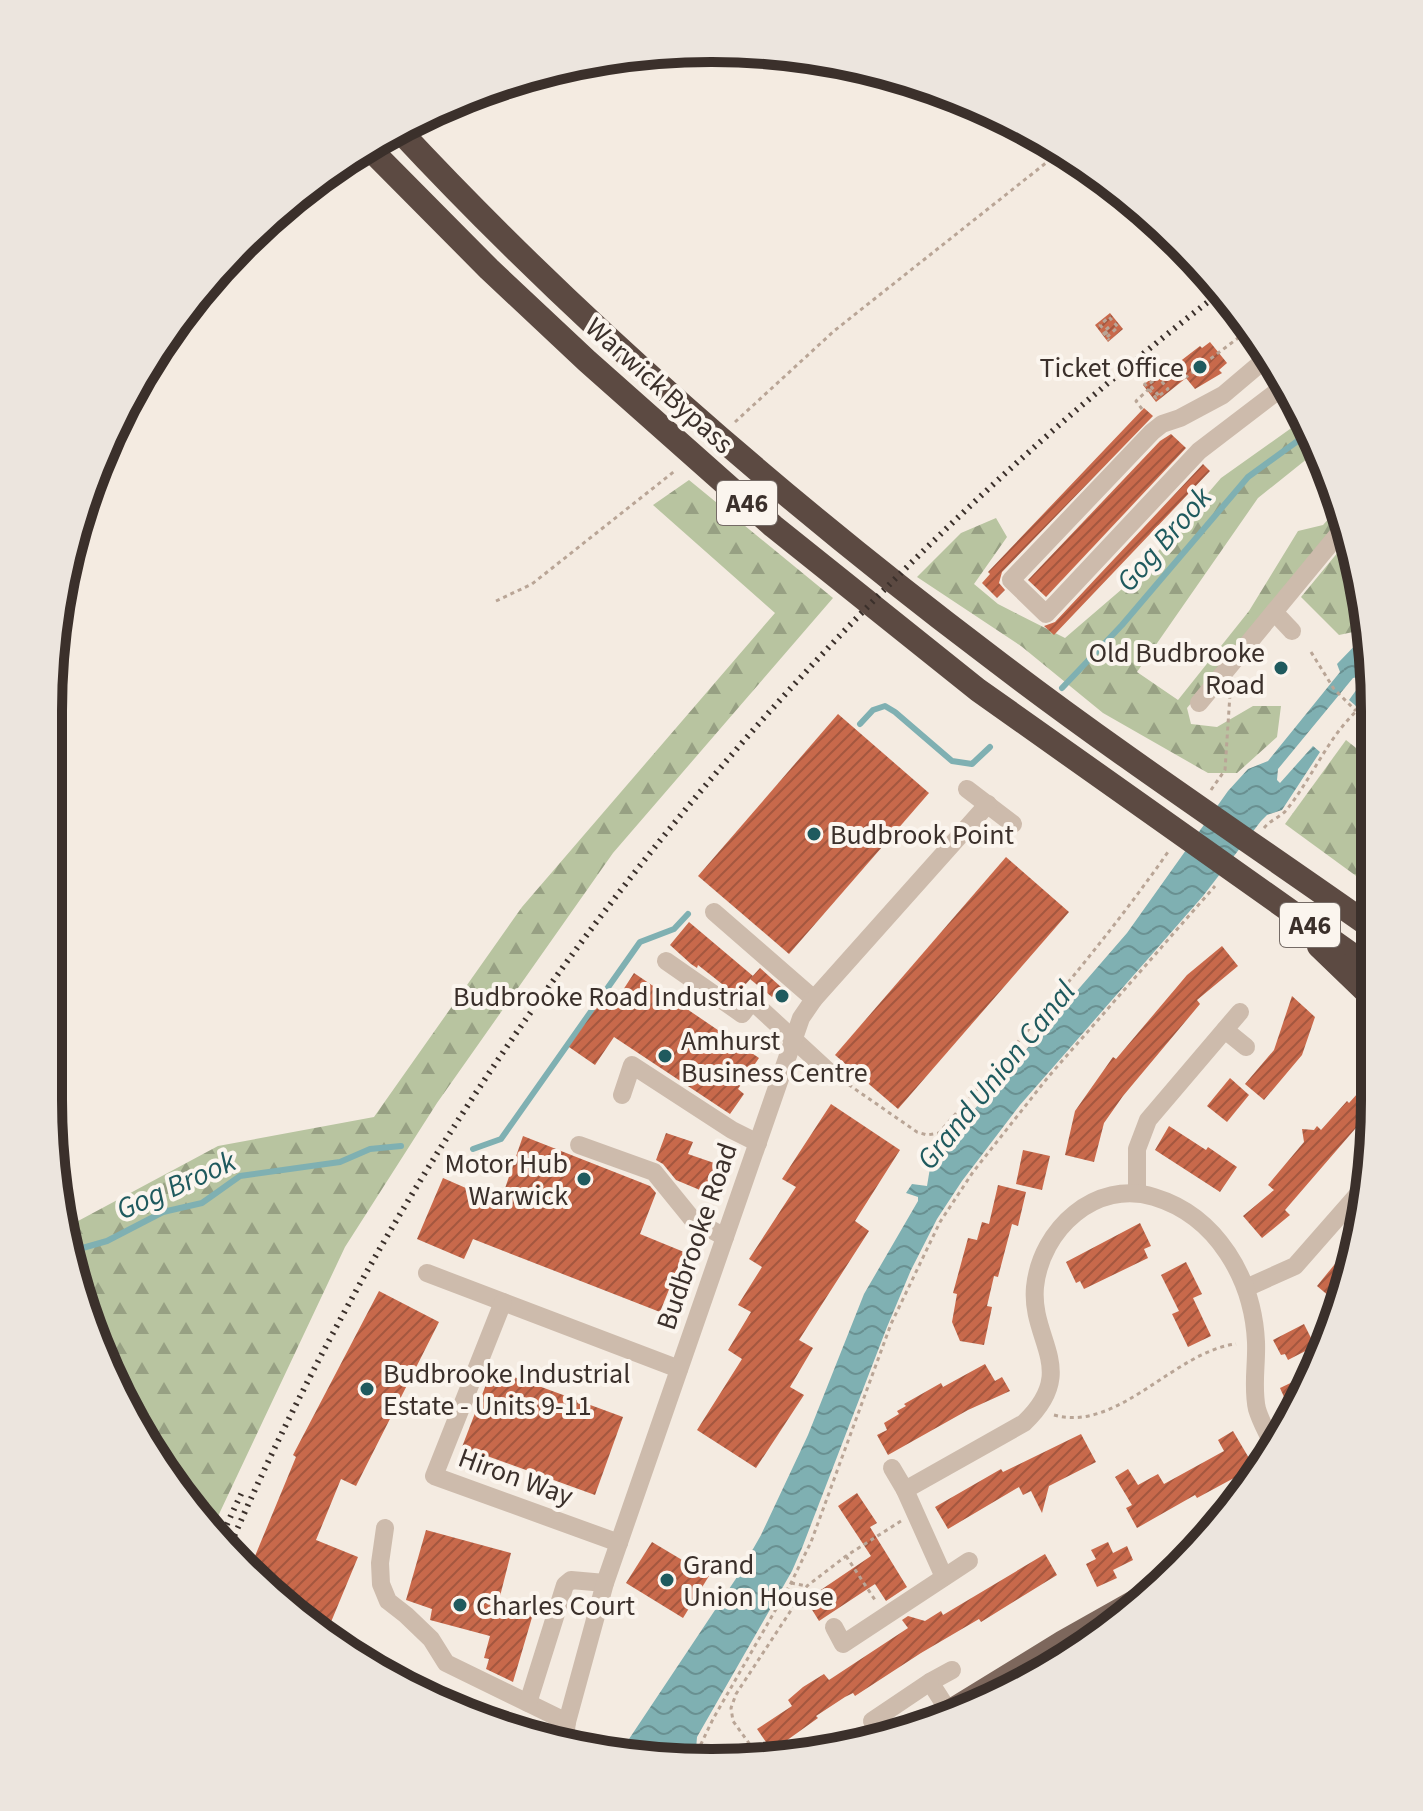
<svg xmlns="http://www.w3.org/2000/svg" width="1423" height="1811" font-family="'Source Sans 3',sans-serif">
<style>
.forest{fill:url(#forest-firs)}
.water{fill:url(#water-waves)}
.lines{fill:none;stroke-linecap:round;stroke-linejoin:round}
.stream{stroke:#7fb0b2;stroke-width:6}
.building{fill:url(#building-hatch)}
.path{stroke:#b9a596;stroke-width:3;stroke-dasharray:4 4;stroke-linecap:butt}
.minor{stroke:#cdbbac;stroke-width:18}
.major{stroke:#7d675c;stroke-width:20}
.highway{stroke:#5c4a42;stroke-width:24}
.rail{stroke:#3b302b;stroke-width:6;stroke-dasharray:2 6;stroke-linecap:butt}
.poi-dot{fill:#1f5a5e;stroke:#fbf5ee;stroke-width:3}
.labels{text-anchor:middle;stroke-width:8;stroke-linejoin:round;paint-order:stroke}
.shield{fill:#fbf5ee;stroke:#756b66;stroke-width:2}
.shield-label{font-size:26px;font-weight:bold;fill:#3b302b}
.poi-label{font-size:28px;fill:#3b302b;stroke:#fbf5ee;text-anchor:start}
.street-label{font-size:28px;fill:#3b302b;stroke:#fbf5ee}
.water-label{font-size:30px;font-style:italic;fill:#1f5a5e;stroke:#fbf5ee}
.rim{fill:none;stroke:#3b302b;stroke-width:10}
</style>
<defs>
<pattern id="forest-firs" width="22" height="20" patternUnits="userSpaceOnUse" patternTransform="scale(2)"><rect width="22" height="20" fill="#b8c4a0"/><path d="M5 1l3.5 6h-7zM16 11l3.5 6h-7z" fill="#97a083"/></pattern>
<pattern id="water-waves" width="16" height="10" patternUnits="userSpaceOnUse" patternTransform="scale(2)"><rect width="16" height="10" fill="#7fb0b2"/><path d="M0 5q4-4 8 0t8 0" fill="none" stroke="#699091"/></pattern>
<pattern id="building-hatch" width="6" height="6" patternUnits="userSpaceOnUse" patternTransform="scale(2)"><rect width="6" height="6" fill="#c8694b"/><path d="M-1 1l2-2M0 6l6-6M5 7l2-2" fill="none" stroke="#a4573f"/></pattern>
</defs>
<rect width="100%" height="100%" fill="#f4ebe1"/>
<!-- forest -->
<g class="forest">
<polygon points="1304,419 1318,450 1258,498 1137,672 1178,700 1249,611 1298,531 1323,525 1341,505 1345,522 1187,708 1191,724 1217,727 1253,706 1281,706 1277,737 1237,773 1208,773 1103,713 1021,646 917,577 961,533 996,518 1007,537 974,584 998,604 1065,638 1136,577 1221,478"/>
<polygon points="689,480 833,598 613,853 437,1103 345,1247 212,1529 137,1432 71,1272 65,1228 218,1146 374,1117 522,907 775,613 653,505"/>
<polygon points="1348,540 1364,619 1353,632 1339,635 1301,597"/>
<polygon points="1346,740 1374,762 1374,889 1285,824"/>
</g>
<!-- water -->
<polygon class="water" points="1367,633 1374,668 1374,689 1369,690 1356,706 1349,700 1362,682 1363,676 1353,678 1278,769 1277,780 1280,783 1313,746 1320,752 1282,810 1267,815 1261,821 1203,896 1020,1105 962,1181 937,1219 911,1270 887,1327 802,1548 792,1571 697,1737 695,1761 621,1751 737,1577 761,1535 808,1435 864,1294 918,1201 918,1197 906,1193 912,1184 927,1186 930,1168 960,1126 1127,933 1228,791 1248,769 1268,761 1340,672 1337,664"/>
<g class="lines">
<!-- stream -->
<g class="stream">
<polyline points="1062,688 1122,625 1248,477 1310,432"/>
<polyline points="860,724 873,710 885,706 895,712 952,761 972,764 990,747"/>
<polyline points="473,1149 501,1139 640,942 674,929 688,914"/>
<polyline points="69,1261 79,1249 107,1241 163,1212 202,1203 240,1176 340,1162 370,1149 401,1146"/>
</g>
</g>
<!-- building -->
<g class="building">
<polygon points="1110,313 1123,329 1108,342 1095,325"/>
<polygon points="1210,342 1227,363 1219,370 1222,373 1195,389 1186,378 1156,402 1143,385 1159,373 1161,376 1200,346 1202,348"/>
<polygon points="1144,408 1153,416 1002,572 999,583 1005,590 997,598 982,583 990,574 988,572"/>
<polygon points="1171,434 1186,448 1046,597 1028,580 1160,441"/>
<polygon points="1203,464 1210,471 1054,635 1044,626 1055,622"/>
<polygon points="1374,706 1374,741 1357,727"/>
<polygon points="838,714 929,793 789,954 698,876"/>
<polygon points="1006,857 1069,912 898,1109 835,1055"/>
<polygon points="689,922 753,976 736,995 698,965 697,968 691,964 670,945"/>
<polygon points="1222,946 1238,966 1197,1000 1200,1004 1123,1096 1104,1123 1094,1162 1065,1155 1075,1111 1113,1057 1116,1059 1187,975"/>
<polygon points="760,968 781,987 772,997 750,979"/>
<polygon points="634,973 759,1058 738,1089 744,1094 730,1114 614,1037 595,1065 569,1047 604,997 614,1004"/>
<polygon points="1292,996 1315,1017 1302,1055 1264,1100 1245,1084 1274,1050"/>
<polygon points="1375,1074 1374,1107 1285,1210 1290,1215 1262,1238 1243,1216 1274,1190 1268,1185 1304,1142 1302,1129 1314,1130 1317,1126 1321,1130 1347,1101 1349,1103"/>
<polygon points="1230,1078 1249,1095 1227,1122 1207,1106"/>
<polygon points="831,1104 900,1150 855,1221 869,1231 799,1340 813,1348 790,1387 804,1395 756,1468 697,1430 742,1359 728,1350 751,1312 738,1305 762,1267 749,1259 796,1187 782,1179"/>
<polygon points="1169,1126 1206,1150 1208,1147 1237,1167 1220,1192 1155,1150"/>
<polygon points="666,1133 693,1142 688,1154 717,1164 707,1193 676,1180 663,1164 656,1160"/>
<polygon points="523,1136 650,1186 656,1193 640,1234 684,1252 660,1312 473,1239 464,1259 417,1239 443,1178 500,1203"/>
<polygon points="1023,1150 1050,1156 1042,1190 1016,1184"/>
<polygon points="998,1185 1026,1192 1018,1226 1012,1224 998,1277 994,1276 987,1306 992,1307 984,1345 960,1341 952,1322 957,1294 953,1293 968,1238 977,1240 982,1222 989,1224"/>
<polygon points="1140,1223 1151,1246 1144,1249 1148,1258 1084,1289 1080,1281 1076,1283 1066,1262"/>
<polygon points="1361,1232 1342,1296 1336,1302 1317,1286"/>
<polygon points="1186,1262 1202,1294 1193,1298 1211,1336 1188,1347 1172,1314 1179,1311 1161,1275"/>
<polygon points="379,1291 439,1322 356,1486 341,1479 316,1540 358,1557 331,1622 290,1605 248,1573 296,1457 293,1455"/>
<polygon points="1304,1324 1315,1346 1288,1360 1285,1354 1281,1355 1273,1340"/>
<polygon points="985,1364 995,1381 1002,1377 1010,1391 968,1410 888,1455 877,1435 887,1430 884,1423 899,1414 897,1411 906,1406 904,1404 941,1383 943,1387"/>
<polygon points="492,1369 623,1417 595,1495 462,1447"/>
<polygon points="1301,1378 1306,1389 1292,1415 1280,1388"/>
<polygon points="1233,1431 1256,1470 1236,1482 1234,1478 1197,1498 1195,1495 1137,1528 1126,1508 1132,1505 1115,1477 1128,1469 1138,1485 1158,1474 1164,1484 1224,1451 1218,1440"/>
<polygon points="1081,1434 1096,1462 1049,1486 1042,1513 1031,1491 1023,1495 1019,1487 948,1529 935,1507 1001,1469 1003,1472"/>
<polygon points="857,1493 877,1523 870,1527 907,1587 886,1601 875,1584 819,1621 806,1600 871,1556 838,1506"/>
<polygon points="426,1530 511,1553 498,1604 533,1614 513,1682 486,1669 489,1659 484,1658 490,1636 430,1620 432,1609 406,1600"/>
<polygon points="652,1542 709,1576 683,1618 626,1583"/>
<polygon points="1108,1542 1113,1553 1127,1546 1133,1560 1113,1570 1117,1578 1097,1587 1086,1564 1096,1559 1091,1550"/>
<polygon points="1045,1554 1057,1575 981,1622 979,1619 921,1653 855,1696 853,1693 845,1697 816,1716 818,1718 772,1751 757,1729 792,1706 788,1700 803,1687 824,1674 829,1680 908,1628 902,1620 908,1616 925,1621 941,1611 943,1615"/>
</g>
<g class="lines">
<!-- path -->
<g class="path">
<polyline points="1109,327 1103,332 1109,340"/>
<polyline points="1107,337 1118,327 1109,317 1100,325 1110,337"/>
<polyline points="1185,378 1250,329"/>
<polyline points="1144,383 1156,398 1168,389 1158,377 1149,384 1160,397"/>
<polyline points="1142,409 1136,401 1149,389"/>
<polyline points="735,422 834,331 1061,151"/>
<polyline points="496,601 532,584 676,470"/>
<polyline points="1311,652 1334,689 1356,711"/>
<polyline points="1211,790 1225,770 1230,694"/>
<path d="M1264,828C1271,819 1282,817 1288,808C1317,771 1333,724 1374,697"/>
<path d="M842,1080L917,1132L927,1135L939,1133C1019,1041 1098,952 1168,852"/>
<path d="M1054,1415C1118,1433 1175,1351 1236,1344"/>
<polyline points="846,1556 875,1600"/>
<polyline points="791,1583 807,1586"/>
<polyline points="407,1685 489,1716 515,1730"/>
<polyline points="759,1757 733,1721 731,1708 736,1694 807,1586 846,1556 901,1521"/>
<polyline points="700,1761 701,1744 713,1719 791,1583 811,1542 891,1324 940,1222 973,1172 1049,1076 1215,886"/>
</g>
<!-- minor -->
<g class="minor">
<polyline points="1269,356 1223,395 1180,418 1162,424 1152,432 1011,580 1046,614 1199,451 1288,383"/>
<polyline points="1274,612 1292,631"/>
<polyline points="1199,703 1345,526"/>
<polyline points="967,789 1013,824"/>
<polyline points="714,912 814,999"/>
<polyline points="666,961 742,1014 752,1001 827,1070"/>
<polyline points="1225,1030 1246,1047"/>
<polyline points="622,1095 632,1065 732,1130 758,1143"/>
<polyline points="579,1145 654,1172 693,1220 725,1237"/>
<polyline points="1137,1193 1137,1149 1148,1120 1240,1012"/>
<polyline points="427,1273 679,1369"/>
<polyline points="1246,1288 1295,1266 1367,1184"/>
<polyline points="503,1302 434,1476 619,1543"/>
<polyline points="892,1468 905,1490"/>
<polyline points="385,1528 380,1563 381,1584 388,1601 406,1615 431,1639 446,1663 567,1722"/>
<path d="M944,1577L905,1490L1024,1423C1080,1370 1030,1341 1035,1287C1041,1229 1096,1179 1154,1197C1217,1216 1253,1279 1256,1342C1257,1364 1252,1387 1257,1409C1261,1423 1269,1435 1274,1448"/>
<polyline points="834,1627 843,1644 969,1561"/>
<polyline points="528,1703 565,1585 571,1580 605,1583"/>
<polyline points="948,1710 930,1682 952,1670"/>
<polyline points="872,1721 930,1682"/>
<polyline points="564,1744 567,1722 605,1583 801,1018 814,999 988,804"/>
</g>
<!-- major -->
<polyline class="major" points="934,1719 1061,1641 1155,1588"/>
<!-- highway -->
<g class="highway">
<path d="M398,129C575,319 783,500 991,657C1115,752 1246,839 1374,929"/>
<polyline points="367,146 489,269 587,361 773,526 978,690 1375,971"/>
<polyline points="1319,946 1375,1000"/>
</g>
<!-- rail -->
<g class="rail">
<polyline points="220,1539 242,1492"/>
<path d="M228,1550C443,1055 796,620 1222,291"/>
</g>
</g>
<!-- markers -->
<g class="poi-dot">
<circle cx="1200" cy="367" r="8"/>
<circle cx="1281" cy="668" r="8"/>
<circle cx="814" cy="834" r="8"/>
<circle cx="782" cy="996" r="8"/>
<circle cx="665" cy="1056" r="8"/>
<circle cx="584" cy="1179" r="8"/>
<circle cx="367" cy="1389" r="8"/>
<circle cx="667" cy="1580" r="8"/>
<circle cx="460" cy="1605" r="8"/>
</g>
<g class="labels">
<!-- shield labels -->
<g class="shield">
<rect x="717" y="481" width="60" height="44" rx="6"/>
<rect x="1280" y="903" width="60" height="44" rx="6"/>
</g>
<g class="shield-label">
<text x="747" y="512">A46</text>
<text x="1310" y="934">A46</text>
</g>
<!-- poi labels -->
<g class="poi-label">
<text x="1184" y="377" text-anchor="end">Ticket Office</text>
<text x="1265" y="662" text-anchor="end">Old Budbrooke<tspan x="1265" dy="32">Road</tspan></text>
<text x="830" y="844">Budbrook Point</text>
<text x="766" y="1006" text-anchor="end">Budbrooke Road Industrial</text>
<text x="681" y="1050">Amhurst<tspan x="681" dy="32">Business Centre</tspan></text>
<text x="568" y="1173" text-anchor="end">Motor Hub<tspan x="568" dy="32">Warwick</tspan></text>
<text x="383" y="1383">Budbrooke Industrial<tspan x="383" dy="32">Estate - Units 9-11</tspan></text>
<text x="683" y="1574">Grand<tspan x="683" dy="32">Union House</tspan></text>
<text x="476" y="1615">Charles Court</text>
</g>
<!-- street labels -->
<g class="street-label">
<text transform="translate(660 385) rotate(42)" y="10">Warwick Bypass</text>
<text transform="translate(696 1236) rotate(-71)" y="10">Budbrooke Road</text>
<text transform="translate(516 1476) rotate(20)" y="10">Hiron Way</text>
</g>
<!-- water labels -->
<g class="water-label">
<text transform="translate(1164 539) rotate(-49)" y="10">Gog Brook</text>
<text transform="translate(996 1075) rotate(-51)" y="10">Grand Union Canal</text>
<text transform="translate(176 1185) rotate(-24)" y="10">Gog Brook</text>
</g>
</g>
<!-- crop -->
<path d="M0 0H1423V1811H0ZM711 62H712A649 649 0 0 1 1361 711V1100A649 649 0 0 1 712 1749H711A649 649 0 0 1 62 1100V711A649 649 0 0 1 711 62Z" fill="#ece5de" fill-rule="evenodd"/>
<path class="rim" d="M711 62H712A649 649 0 0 1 1361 711V1100A649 649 0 0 1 712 1749H711A649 649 0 0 1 62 1100V711A649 649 0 0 1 711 62Z"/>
</svg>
